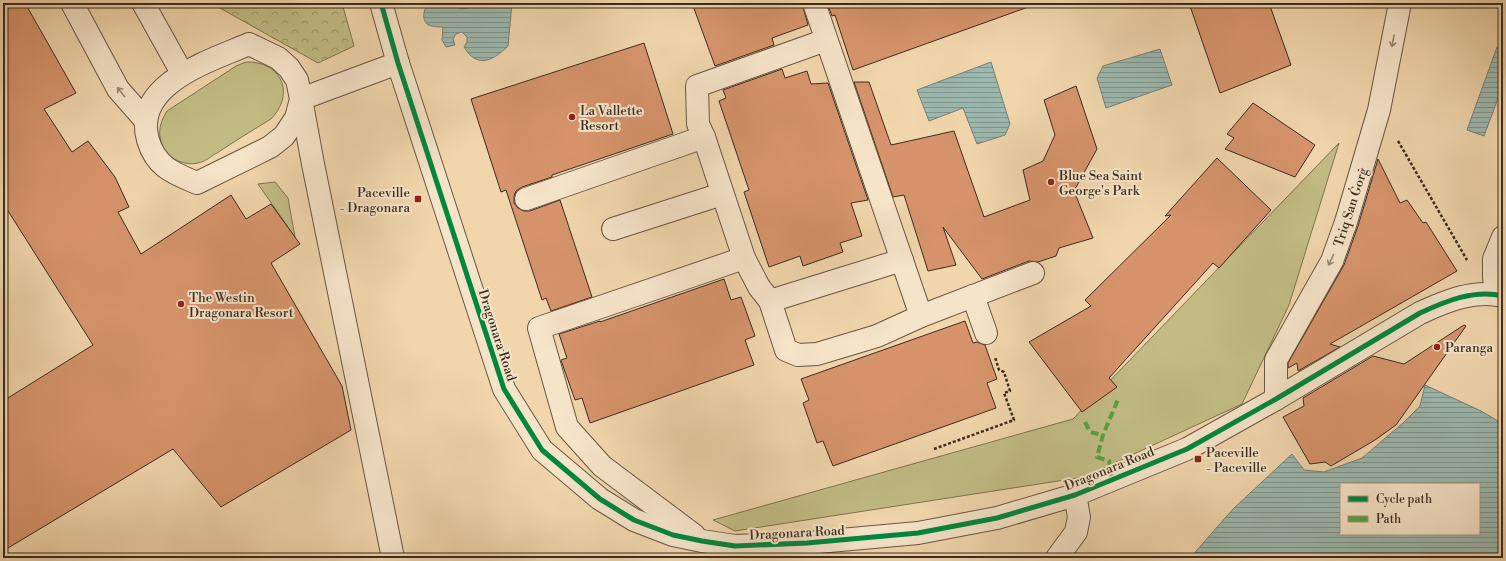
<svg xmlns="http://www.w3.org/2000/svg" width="1506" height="561" font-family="'Libre Bodoni',serif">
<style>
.green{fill:#c2bc84;stroke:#7e7452}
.park{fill:url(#park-crowns);stroke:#7e7452}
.water{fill:url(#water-rules);stroke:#758077;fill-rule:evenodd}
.building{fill:#d7946c;stroke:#3b2c21}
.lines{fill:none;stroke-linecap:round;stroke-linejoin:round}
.minor-casing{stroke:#685644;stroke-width:24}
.path{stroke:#3b2c21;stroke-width:2.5;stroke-dasharray:3 2;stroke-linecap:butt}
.minor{stroke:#f6e4c9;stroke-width:22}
.quiet{stroke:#54a441;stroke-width:4;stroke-dasharray:8 4;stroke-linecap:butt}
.cycleway-casing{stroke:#f6e4c9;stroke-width:8}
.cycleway{stroke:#00873e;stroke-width:5}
.oneway{stroke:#988875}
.poi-dot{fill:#8f2418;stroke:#f6e4c9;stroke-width:1.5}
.labels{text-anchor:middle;stroke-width:4;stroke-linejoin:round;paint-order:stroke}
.poi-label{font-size:13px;fill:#3b2c21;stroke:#f6e4c9;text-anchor:start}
.street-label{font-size:13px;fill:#3b2c21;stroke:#f6e4c9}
</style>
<defs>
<pattern id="park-crowns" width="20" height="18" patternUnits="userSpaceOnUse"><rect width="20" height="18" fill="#c2bc84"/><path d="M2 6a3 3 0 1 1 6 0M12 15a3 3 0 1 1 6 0" fill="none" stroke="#9f996c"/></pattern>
<pattern id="water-rules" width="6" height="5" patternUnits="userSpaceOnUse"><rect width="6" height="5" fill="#9cb8b0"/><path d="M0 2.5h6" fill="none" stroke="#80968f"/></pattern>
</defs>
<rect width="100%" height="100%" fill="#f1d6ac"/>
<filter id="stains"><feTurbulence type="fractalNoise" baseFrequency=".005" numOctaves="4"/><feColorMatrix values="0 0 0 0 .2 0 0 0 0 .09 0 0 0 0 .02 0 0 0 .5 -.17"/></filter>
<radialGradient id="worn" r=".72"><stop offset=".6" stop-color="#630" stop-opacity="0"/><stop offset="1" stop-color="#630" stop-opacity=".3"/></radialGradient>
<!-- green -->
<g class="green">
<path d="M246,62C281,61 296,93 271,119C253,130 235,141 217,153C211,156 205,162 198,163C186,166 170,160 164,149C157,135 159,124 167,111L236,66Z"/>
<polygon points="1339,143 1289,305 1242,404 1084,477 735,531 713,520 1073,419"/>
<polygon points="275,182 288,198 295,237 258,184"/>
</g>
<!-- park -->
<polygon class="park" points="211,3 342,3 354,46 318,63"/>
<!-- water -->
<g class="water">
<path d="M430,3H452L455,7C464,10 469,9 475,3H512L508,46C493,61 477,69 464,47L467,42V37L462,32L456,34L453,39L455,45L446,47L442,40L443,27C438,27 431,27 427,24C421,18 424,7 430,3Z"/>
<polygon points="1497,47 1503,49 1503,85 1484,136 1467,130"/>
<polygon points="1160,49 1172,85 1106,108 1097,78 1103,66"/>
<polygon points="991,62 1010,124 1005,135 977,144 963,108 929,121 917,90"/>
<path d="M1425,385L1481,411L1503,424V558H1190L1233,509L1292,454L1304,470L1324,472L1362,458L1403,423L1420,406ZM1341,484H1479V534H1341Z"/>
</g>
<!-- building -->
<g class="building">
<polygon points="16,3 25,3 76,93 44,109 72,152 88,141 115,177 129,207 118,212 141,254 231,195 246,219 271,204 300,244 271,263 342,386 351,430 221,507 173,449 3,551 3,401 93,345 3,203 3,12"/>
<polygon points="692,3 802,3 808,25 772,38 774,45 715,66"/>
<polygon points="827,3 1031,3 1031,6 853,70 835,15 832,16"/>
<polygon points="1189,3 1269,3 1291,65 1220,93"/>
<polygon points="644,43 673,134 552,175 552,177 522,187 516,191 514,196 514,203 518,208 524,211 530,211 560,200 592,297 551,311 546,298 542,300 506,190 501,192 471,99"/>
<polygon points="782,69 785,78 807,71 811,84 828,83 868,200 851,203 862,236 840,243 843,252 803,266 800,256 769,267 744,192 749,190 719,101 726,98 723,90"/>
<polygon points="854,82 869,82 891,145 954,131 984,217 1030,200 1023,170 1043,161 1055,135 1044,100 1076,86 1097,149 1074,191 1093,238 1059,248 1056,256 1038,262 1029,261 982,279 943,227 956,265 928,271 904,195 893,197"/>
<polygon points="1253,103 1315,145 1295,177 1225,149 1234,138 1227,134"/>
<polygon points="1217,158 1271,210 1219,268 1213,263 1109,378 1117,387 1082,412 1029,342 1091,306 1085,300 1171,215 1165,216"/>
<polygon points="1378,159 1400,203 1407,200 1423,223 1426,222 1457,271 1330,344 1340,347 1298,371 1297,363 1288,368 1288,363 1344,265 1358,226"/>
<polygon points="724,279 731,300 741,297 755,336 745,340 754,365 590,423 582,398 575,400 563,366 561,360 567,358 559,334 600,321 600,322"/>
<polygon points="965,321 973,343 977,342 985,345 997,379 987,383 996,408 833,466 823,441 817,443 803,403 809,400 801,379"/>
<polygon points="1464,325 1466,326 1396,425 1375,440 1331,466 1325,462 1310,464 1283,417 1304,406 1303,398 1373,356 1404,364"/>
</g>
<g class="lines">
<defs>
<g id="minor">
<polyline points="72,3 118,89 146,121"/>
<polyline points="143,3 182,73"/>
<path d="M381,3L398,63L504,389L542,450L600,499L634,520L673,535L702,541L735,546L807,543L918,533L997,518L1075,495L1187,449L1276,399L1420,313C1446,301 1474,289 1503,296"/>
<polyline points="814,3 921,316 877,336 817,354 798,355 786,350 770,301 759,287 744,258 704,137 698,124 697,86 826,40"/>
<path d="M249,44L278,58L289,68L297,80L301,99L296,118L284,136L270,147L197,183C173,173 156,167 148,140C132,84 210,61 249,44Z"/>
<polyline points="526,199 704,137"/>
<polyline points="613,229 722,194"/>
<polyline points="1496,294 1494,277 1494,259 1503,237"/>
<polyline points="973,296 986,333"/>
<polyline points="770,301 902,260"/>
<polyline points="921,316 1033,273"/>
<polyline points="1276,399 1276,360 1332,261 1346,222 1379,110 1400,3"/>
<polyline points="694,535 602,466 567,427 539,328 744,258"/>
<polyline points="393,558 313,164 301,99 398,63"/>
<polyline points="1057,558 1076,532 1079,517 1075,495"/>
</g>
</defs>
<!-- minor casing -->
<use href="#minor" class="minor-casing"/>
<!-- path -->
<g class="path">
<polyline points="1398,141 1467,260"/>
<polyline points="934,449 1014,420 1004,393 1010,391 1004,372 999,370 995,357"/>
</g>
<!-- minor -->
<use href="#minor" class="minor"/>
<!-- quiet -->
<g class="quiet">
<polyline points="1085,422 1090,432 1103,435"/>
<polyline points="1112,480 1109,461 1097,457 1103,435 1119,397"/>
</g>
<defs>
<path id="cycleway" d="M381,3L398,63L504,389L542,450L600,499L634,520L673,535L702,541L735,546L807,543L918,533L997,518L1075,495L1187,449L1276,399L1420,313C1446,301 1474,289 1503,296"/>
</defs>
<!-- cycleway casing -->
<use href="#cycleway" class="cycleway-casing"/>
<!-- cycleway -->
<use href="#cycleway" class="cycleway"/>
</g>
<!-- one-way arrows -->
<defs><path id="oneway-shaft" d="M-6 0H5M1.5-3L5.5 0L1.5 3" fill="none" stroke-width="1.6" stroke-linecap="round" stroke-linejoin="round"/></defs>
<g class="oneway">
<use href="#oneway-shaft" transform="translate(1393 41) rotate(101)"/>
<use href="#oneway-shaft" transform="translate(121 92) rotate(-128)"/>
<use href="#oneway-shaft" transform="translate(1331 260) rotate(115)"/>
</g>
<!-- markers -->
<g class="poi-dot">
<circle cx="572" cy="117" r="4"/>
<circle cx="1051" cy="182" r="4"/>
<rect x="414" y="195" width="8" height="8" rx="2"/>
<circle cx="181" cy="304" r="4"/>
<circle cx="1437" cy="347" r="4"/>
<rect x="1194" y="455" width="8" height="8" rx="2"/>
</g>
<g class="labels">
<!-- poi labels -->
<g class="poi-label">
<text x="580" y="115">La Vallette<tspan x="580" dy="15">Resort</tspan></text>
<text x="1059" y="180">Blue Sea Saint<tspan x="1059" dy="15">George's Park</tspan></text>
<text x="410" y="197" text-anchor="end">Paceville<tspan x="410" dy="15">- Dragonara</tspan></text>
<text x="189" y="302">The Westin<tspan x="189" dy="15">Dragonara Resort</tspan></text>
<text x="1445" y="352">Paranga</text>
<text x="1206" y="457">Paceville<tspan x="1206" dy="15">- Paceville</tspan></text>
</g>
<!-- street labels -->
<g class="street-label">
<text transform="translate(1350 207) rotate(-72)" y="5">Triq San Ġorġ</text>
<text transform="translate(498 335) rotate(72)" y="5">Dragonara Road</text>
<text transform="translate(1109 468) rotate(-22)" y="5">Dragonara Road</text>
<text transform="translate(797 532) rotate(-3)" y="5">Dragonara Road</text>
</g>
</g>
<!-- margin -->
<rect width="1506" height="561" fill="none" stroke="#f1d6ac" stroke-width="16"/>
<rect x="4" y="4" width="1498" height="553" fill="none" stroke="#3b2c21" stroke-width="2"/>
<rect x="8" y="8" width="1490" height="545" fill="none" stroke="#3b2c21"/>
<!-- legend -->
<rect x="1340" y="483" width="140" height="52" fill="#f6e4c9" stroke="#ab9a86"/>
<rect x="1348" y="496" width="20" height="6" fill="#00873e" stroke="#ab9a86"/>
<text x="1376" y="503" font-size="12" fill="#3b2c21">Cycle path</text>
<rect x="1348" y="516" width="20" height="6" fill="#54a441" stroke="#ab9a86"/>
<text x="1376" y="523" font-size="12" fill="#3b2c21">Path</text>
<rect width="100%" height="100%" filter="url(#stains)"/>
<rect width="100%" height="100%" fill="url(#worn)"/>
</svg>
